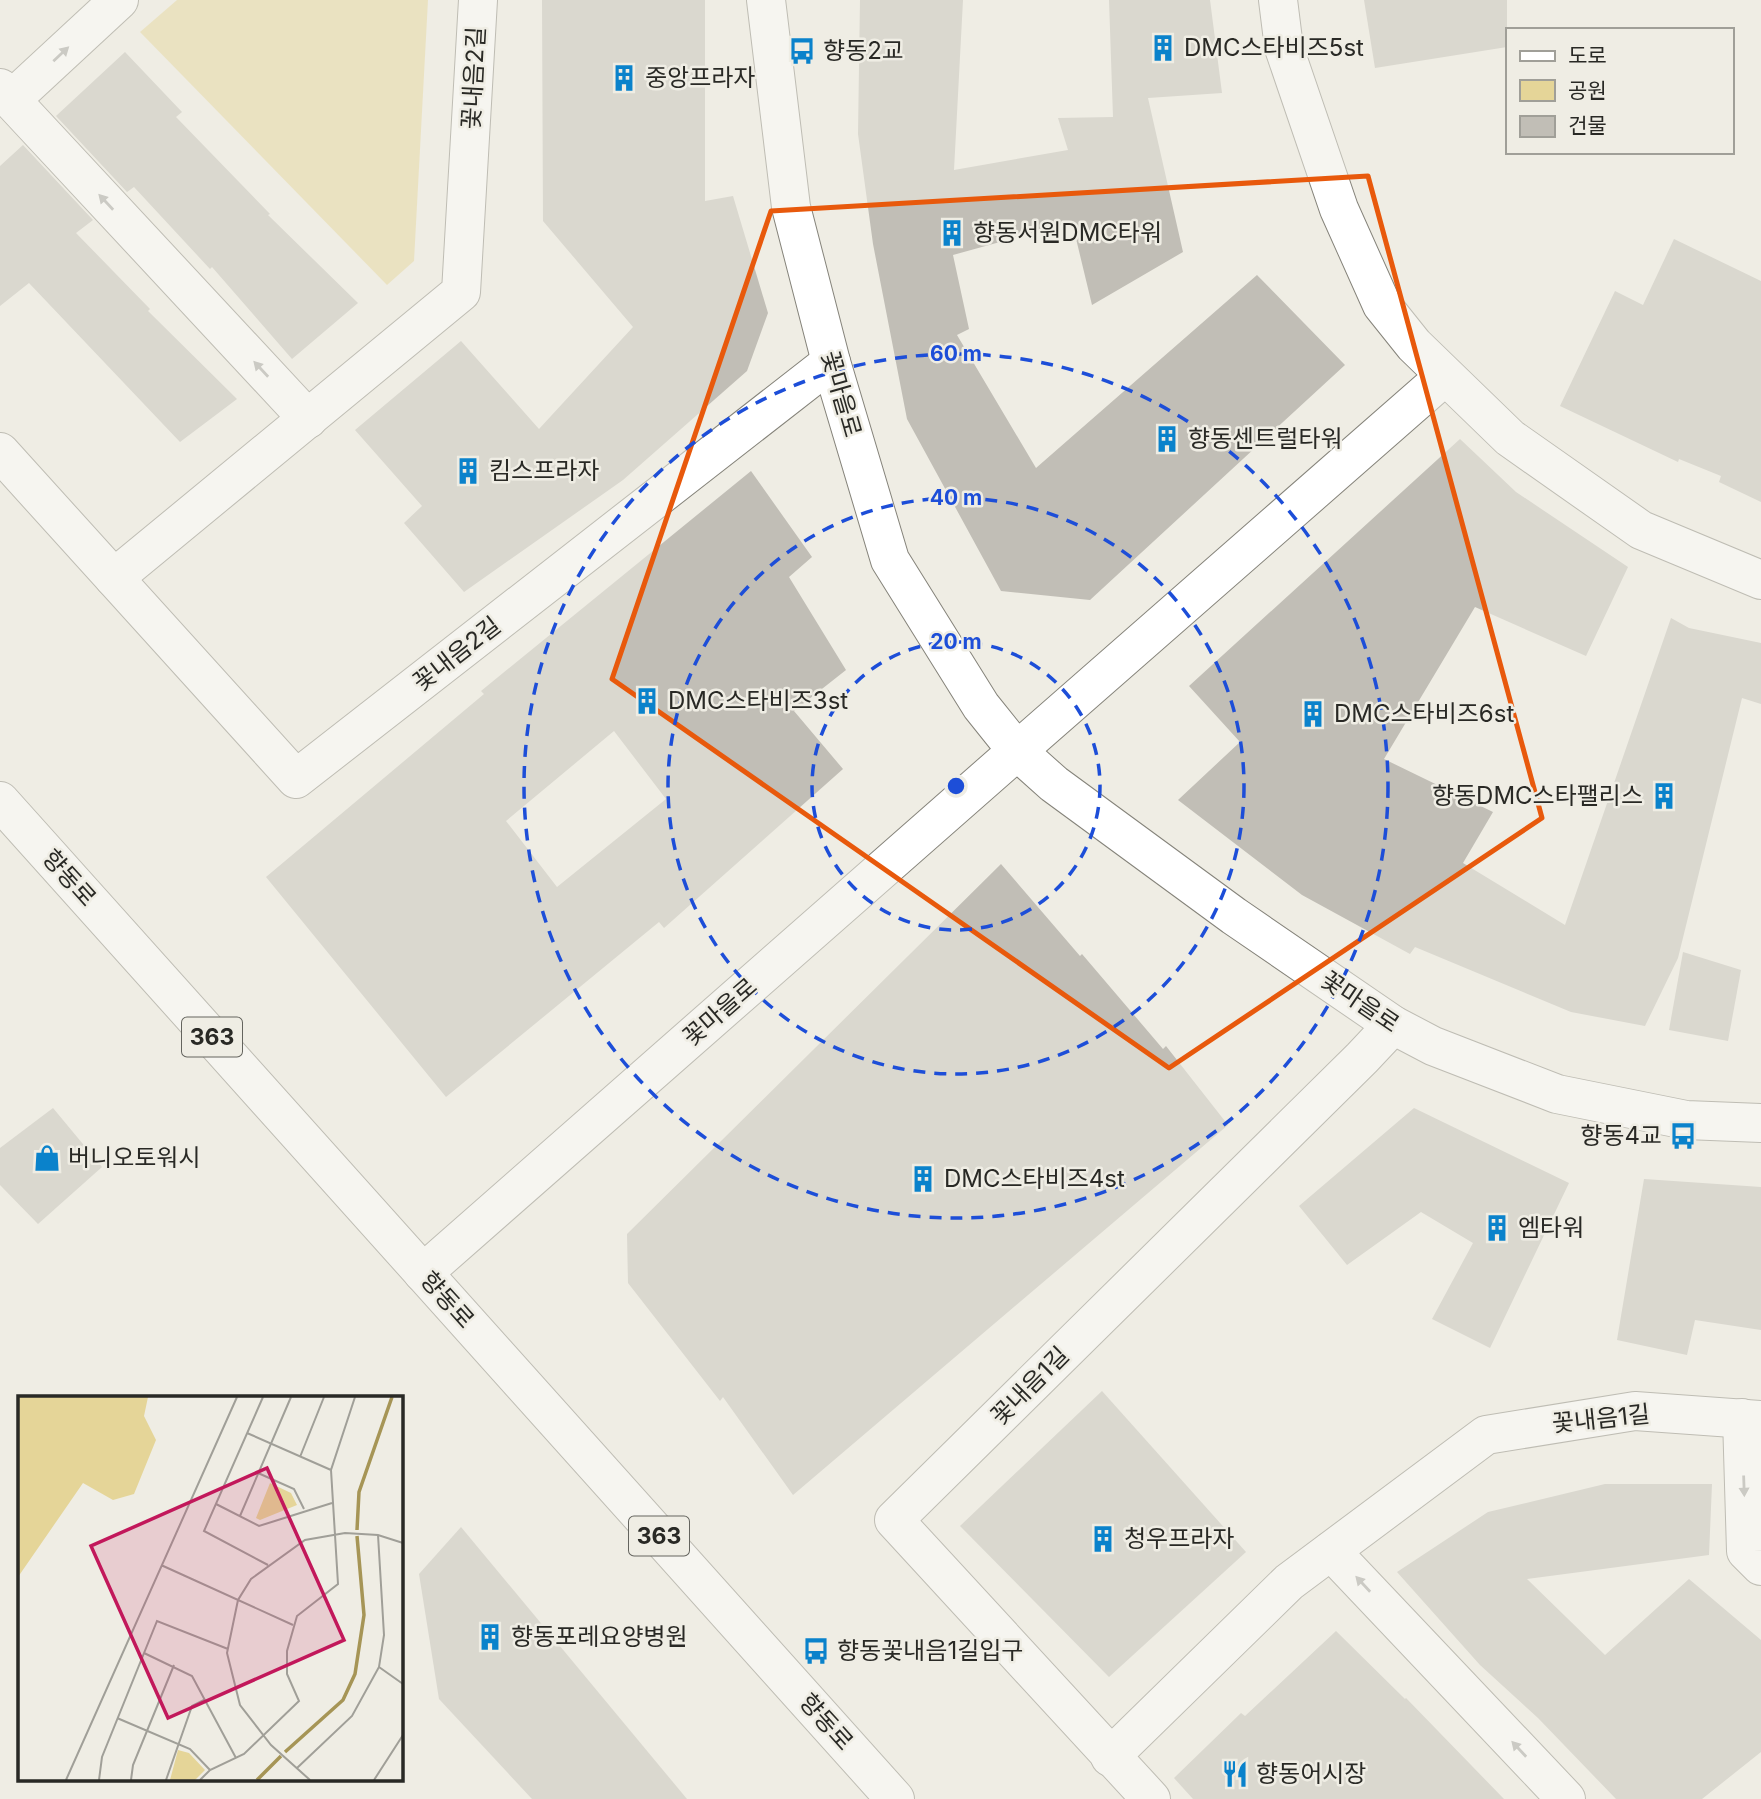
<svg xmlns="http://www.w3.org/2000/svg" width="1761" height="1799" font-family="Inter,'Noto Sans KR',sans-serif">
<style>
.green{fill:#e5d598}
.building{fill:#c1beb6;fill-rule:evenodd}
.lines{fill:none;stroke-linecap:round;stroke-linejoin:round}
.street-casing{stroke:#85837a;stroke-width:40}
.secondary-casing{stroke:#85837a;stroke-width:40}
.primary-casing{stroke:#85837a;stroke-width:40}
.street{stroke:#fff;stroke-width:38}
.secondary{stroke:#fff;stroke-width:38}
.primary{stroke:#fff;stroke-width:38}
.oneway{fill:#9f9f9d}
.marked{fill:none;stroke:#e8590c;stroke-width:5;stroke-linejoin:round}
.ring{fill:none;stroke:#1d4ed8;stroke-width:3.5;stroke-dasharray:12 9}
.labels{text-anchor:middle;stroke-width:5;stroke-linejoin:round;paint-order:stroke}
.shield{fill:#efede4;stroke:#64645e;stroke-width:2}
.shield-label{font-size:23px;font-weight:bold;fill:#292925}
.poi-label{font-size:24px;fill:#292925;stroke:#efede4;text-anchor:start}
.street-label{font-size:24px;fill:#292925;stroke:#efede4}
.inset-river{fill:none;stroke:#a69556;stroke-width:3.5}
.inset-road{fill:none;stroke:#a09f98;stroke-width:2}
.view{fill:#c2185b;fill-opacity:0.15;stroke:#c2185b;stroke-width:3.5}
.inset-edge{fill:none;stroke:#292925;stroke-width:3.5}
.centre{fill:#1d4ed8;stroke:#efede4;stroke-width:3.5}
.ring-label{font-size:21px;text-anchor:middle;font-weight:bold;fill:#1d4ed8;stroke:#efede4;stroke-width:5;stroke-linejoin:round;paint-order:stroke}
</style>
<rect width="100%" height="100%" fill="#efede4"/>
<!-- green -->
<polygon class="green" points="177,0 428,0 414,261 387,285 140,32"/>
<!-- building -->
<g class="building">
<polygon points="542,0 705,0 705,201 733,196 768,313 747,371 623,480 464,592 404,523 422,506 355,430 461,341 539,429 633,327 543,221"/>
<polygon points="860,0 963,0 954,170 1068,150 1058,118 1113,117 1109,0 1210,0 1222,93 1148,98 1183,252 1092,305 1072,222 953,255 969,329 957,335 1036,468 1257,275 1345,365 1090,600 1001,591 907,419 873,244 858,134"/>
<polygon points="1364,0 1507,0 1507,47 1375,68"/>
<polygon points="125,52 182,112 176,117 270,214 268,215 358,303 292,359 212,267 210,269 134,187 127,192 56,116"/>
<polygon points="23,145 93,220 76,233 150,309 148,311 237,399 180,442 29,283 0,306 0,166"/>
<polygon points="1674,239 1761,281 1761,502 1719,482 1721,476 1679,459 1678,462 1560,406 1615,291 1643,305"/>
<polygon points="1460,439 1516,492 1628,567 1586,656 1475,607 1384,759 1493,812 1463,863 1565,925 1671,618 1689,628 1761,643 1761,704 1742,698 1678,958 1645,1026 1571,1012 1415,947 1410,954 1302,895 1178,800 1240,742 1189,686"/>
<path d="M751,471L812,557L789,577L846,670L794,711L843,769L664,928L659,922L446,1097L266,877L484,694L481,691ZM614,731L666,799L557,887L506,821Z"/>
<polygon points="1001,864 1080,956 1082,954 1163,1049 1166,1046 1228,1125 793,1495 723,1397 720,1401 628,1283 627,1234"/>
<polygon points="1683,952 1741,970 1728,1041 1669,1030"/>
<polygon points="53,1108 102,1167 38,1224 0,1185 0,1148"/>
<polygon points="1414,1108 1569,1183 1490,1348 1432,1319 1473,1243 1421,1212 1347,1265 1299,1206"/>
<polygon points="1644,1179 1761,1187 1761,1330 1695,1320 1687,1355 1617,1340"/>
<polygon points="1102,1391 1246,1552 1109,1677 960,1526"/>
<polygon points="1605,1484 1712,1484 1709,1555 1527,1579 1605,1655 1689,1579 1761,1640 1761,1752 1702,1799 1616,1799 1538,1718 1480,1665 1397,1572 1488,1512"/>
<polygon points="461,1527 687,1799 532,1799 439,1699 419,1574"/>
<polygon points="1336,1631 1405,1699 1406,1698 1504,1799 1193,1799 1174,1778 1241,1713 1245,1716"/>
</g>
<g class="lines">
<defs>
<g id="street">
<polyline points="1278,0 1284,48 1339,209 1382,305 1414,345 1510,438 1641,530 1761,580"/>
<polyline points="0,88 308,419"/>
<polyline points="11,100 119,0"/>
<polyline points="0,452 296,779 831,362"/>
<polyline points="114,578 461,292 478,0"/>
<polyline points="1017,751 1444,377"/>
<polyline points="1742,1418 1746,1551 1761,1566"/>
<polyline points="1331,1551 1566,1799"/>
<polyline points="1110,1757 1289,1582 1486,1435 1635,1411 1761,1420"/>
<polyline points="1151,1799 894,1520 1362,1058 1393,1025"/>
</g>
<g id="secondary">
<polyline points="766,0 791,207 831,362 890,560 981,706 1017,751 1054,784 1234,916 1393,1025 1433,1046 1557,1094 1686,1120 1761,1123"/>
<polyline points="423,1273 1017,751"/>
</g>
<polyline id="primary" points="0,801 895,1799"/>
</defs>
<!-- street casing -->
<use href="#street" class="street-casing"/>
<!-- secondary casing -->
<use href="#secondary" class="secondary-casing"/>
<!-- primary casing -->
<use href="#primary" class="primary-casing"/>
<!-- street -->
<use href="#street" class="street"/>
<!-- secondary -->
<use href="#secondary" class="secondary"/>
<!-- primary -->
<use href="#primary" class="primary"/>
</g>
<!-- one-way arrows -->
<defs><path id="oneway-solid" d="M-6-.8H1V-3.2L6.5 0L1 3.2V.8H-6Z" transform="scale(1.75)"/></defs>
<g class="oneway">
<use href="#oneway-solid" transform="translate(61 54) rotate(-43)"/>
<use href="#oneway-solid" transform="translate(106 202) rotate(-133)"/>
<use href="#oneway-solid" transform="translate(261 369) rotate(-133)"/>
<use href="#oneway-solid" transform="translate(1744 1486) rotate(88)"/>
<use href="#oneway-solid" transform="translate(1363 1584) rotate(-133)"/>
<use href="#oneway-solid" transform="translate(1519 1749) rotate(-133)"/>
</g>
<!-- marked area -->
<path d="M0 0H1761V1799H0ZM1368,176L1542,818L1169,1068L612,679L771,211Z" fill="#efede4" fill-opacity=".55" fill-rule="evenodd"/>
<path class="marked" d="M1368,176L1542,818L1169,1068L612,679L771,211Z"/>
<!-- distance rings -->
<g class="ring">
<circle cx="956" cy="786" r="144"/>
<circle cx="956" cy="786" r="288"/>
<circle cx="956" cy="786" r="432"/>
</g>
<!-- icons -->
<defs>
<symbol id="building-bare" viewBox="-9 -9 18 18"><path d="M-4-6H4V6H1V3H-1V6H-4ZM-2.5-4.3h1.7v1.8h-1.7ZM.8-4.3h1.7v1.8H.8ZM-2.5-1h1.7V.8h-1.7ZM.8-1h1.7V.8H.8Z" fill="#0a82cb" stroke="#efede4" stroke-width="2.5" paint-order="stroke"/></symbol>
<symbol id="bus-bare" viewBox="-9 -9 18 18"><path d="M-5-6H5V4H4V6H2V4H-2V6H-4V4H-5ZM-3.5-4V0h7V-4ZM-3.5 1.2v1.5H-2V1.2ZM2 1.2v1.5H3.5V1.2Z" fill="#0a82cb" stroke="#efede4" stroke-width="2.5" paint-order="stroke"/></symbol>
<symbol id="shop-bare" viewBox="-9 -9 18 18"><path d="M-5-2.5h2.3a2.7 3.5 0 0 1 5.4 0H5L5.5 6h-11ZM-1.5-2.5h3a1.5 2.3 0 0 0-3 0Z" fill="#0a82cb" stroke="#efede4" stroke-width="2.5" paint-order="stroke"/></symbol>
<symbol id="restaurant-bare" viewBox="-9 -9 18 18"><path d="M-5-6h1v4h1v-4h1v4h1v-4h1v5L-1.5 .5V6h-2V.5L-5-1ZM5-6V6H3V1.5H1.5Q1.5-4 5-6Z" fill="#0a82cb" stroke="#efede4" stroke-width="2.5" paint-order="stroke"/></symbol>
</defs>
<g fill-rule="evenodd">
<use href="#building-bare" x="1144" y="29" width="38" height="38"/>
<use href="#bus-bare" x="783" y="32" width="38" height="38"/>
<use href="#building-bare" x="605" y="59" width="38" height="38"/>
<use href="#building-bare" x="933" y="214" width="38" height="38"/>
<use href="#building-bare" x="1148" y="420" width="38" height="38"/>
<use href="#building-bare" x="449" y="452" width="38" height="38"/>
<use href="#building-bare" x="628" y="682" width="38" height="38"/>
<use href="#building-bare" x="1294" y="695" width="38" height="38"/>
<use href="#building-bare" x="1645" y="777" width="38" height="38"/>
<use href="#bus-bare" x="1664" y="1117" width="38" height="38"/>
<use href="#shop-bare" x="28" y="1139" width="38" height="38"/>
<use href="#building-bare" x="904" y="1160" width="38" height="38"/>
<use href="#building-bare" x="1478" y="1209" width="38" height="38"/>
<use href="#building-bare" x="1084" y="1520" width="38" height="38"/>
<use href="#building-bare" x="471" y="1618" width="38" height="38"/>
<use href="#bus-bare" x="797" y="1632" width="38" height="38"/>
<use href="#restaurant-bare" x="1216" y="1755" width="38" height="38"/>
</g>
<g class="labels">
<!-- shield labels -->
<g class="shield">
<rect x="182" y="1017.5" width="60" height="39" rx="5"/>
<rect x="629" y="1516.5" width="60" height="39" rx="5"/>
</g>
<g class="shield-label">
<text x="212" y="1045">363</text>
<text x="659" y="1544">363</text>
</g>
<!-- poi labels -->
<g class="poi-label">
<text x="1184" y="56">DMC스타비즈5st</text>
<text x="823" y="59">향동2교</text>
<text x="645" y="86">중앙프라자</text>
<text x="973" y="241">향동서원DMC타워</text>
<text x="1188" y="447">향동센트럴타워</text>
<text x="489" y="479">킴스프라자</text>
<text x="668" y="709">DMC스타비즈3st</text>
<text x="1334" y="722">DMC스타비즈6st</text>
<text x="1643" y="804" text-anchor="end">향동DMC스타팰리스</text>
<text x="1662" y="1144" text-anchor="end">향동4교</text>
<text x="68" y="1166">버니오토워시</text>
<text x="944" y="1187">DMC스타비즈4st</text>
<text x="1518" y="1236">엠타워</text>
<text x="1124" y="1547">청우프라자</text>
<text x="511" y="1645">향동포레요양병원</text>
<text x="837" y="1659">향동꽃내음1길입구</text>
<text x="1256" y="1782">향동어시장</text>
</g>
<!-- street labels -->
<g class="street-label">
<text transform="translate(474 78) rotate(-87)" y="8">꽃내음2길</text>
<text transform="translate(841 394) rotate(74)" y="8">꽃마을로</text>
<text transform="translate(457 654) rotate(-38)" y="8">꽃내음2길</text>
<text transform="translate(69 878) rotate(48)" y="8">향동로</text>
<text transform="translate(1360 1002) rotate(34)" y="8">꽃마을로</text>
<text transform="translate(720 1012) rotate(-41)" y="8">꽃마을로</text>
<text transform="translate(447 1300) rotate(48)" y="8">향동로</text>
<text transform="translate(1030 1386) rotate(-45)" y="8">꽃내음1길</text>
<text transform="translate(1601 1419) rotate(-6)" y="8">꽃내음1길</text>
<text transform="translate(826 1722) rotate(48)" y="8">향동로</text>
</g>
</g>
<!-- overview -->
<g transform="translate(18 1396)">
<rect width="385" height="385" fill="#efede4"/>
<path d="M0,1H130L126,20L138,44L116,98L95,104L65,87L0,181ZM252,87L273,97L279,109L242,124L238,122ZM160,354L171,357L187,374L177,384H152Z" fill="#e5d598"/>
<path class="inset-river" d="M339,134L341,96L374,1M267,356L325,304L337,278L346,219L339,140M239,384L263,360"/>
<path class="inset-road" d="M245,1L186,135L250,169M229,37L313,74M282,61L306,1M240,77L276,93L286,113M198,108L241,130L314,107M222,120L273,1M143,169L275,229M126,257L174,280L218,362M361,271L385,288M99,322L172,353L192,374M279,372L334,320L361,271L366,239L360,139M48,384L219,1M81,384L84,361L139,225L210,253M113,384L115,369L156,269M148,384L174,310L186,304M182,384L192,374L226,358L281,305L269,278V255L279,220L320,188L313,74L337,1M292,384L253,349L222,309L209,257L220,204L233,183L287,144L327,137L360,139L385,147M356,384L385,339"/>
<path class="view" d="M249,72L326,244L150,322L73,150Z"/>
<rect width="385" height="385" class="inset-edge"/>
</g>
<circle cx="956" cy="786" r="10" class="centre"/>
<g class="ring-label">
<text x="956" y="361">60 m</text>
<text x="956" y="505">40 m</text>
<text x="956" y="649">20 m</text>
</g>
<!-- legend -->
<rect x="1506" y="28" width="228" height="126" fill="#efede4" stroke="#a09f98" stroke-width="2"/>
<rect x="1520" y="51" width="35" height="10" fill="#ffffff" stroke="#a09f98" stroke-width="2"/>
<text x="1568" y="63" font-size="21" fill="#292925">도로</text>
<rect x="1520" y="80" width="35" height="21" fill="#e5d598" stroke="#a09f98" stroke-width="2"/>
<text x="1568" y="98" font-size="21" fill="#292925">공원</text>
<rect x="1520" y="116" width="35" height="21" fill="#c1beb6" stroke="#a09f98" stroke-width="2"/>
<text x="1568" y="133" font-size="21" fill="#292925">건물</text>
</svg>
